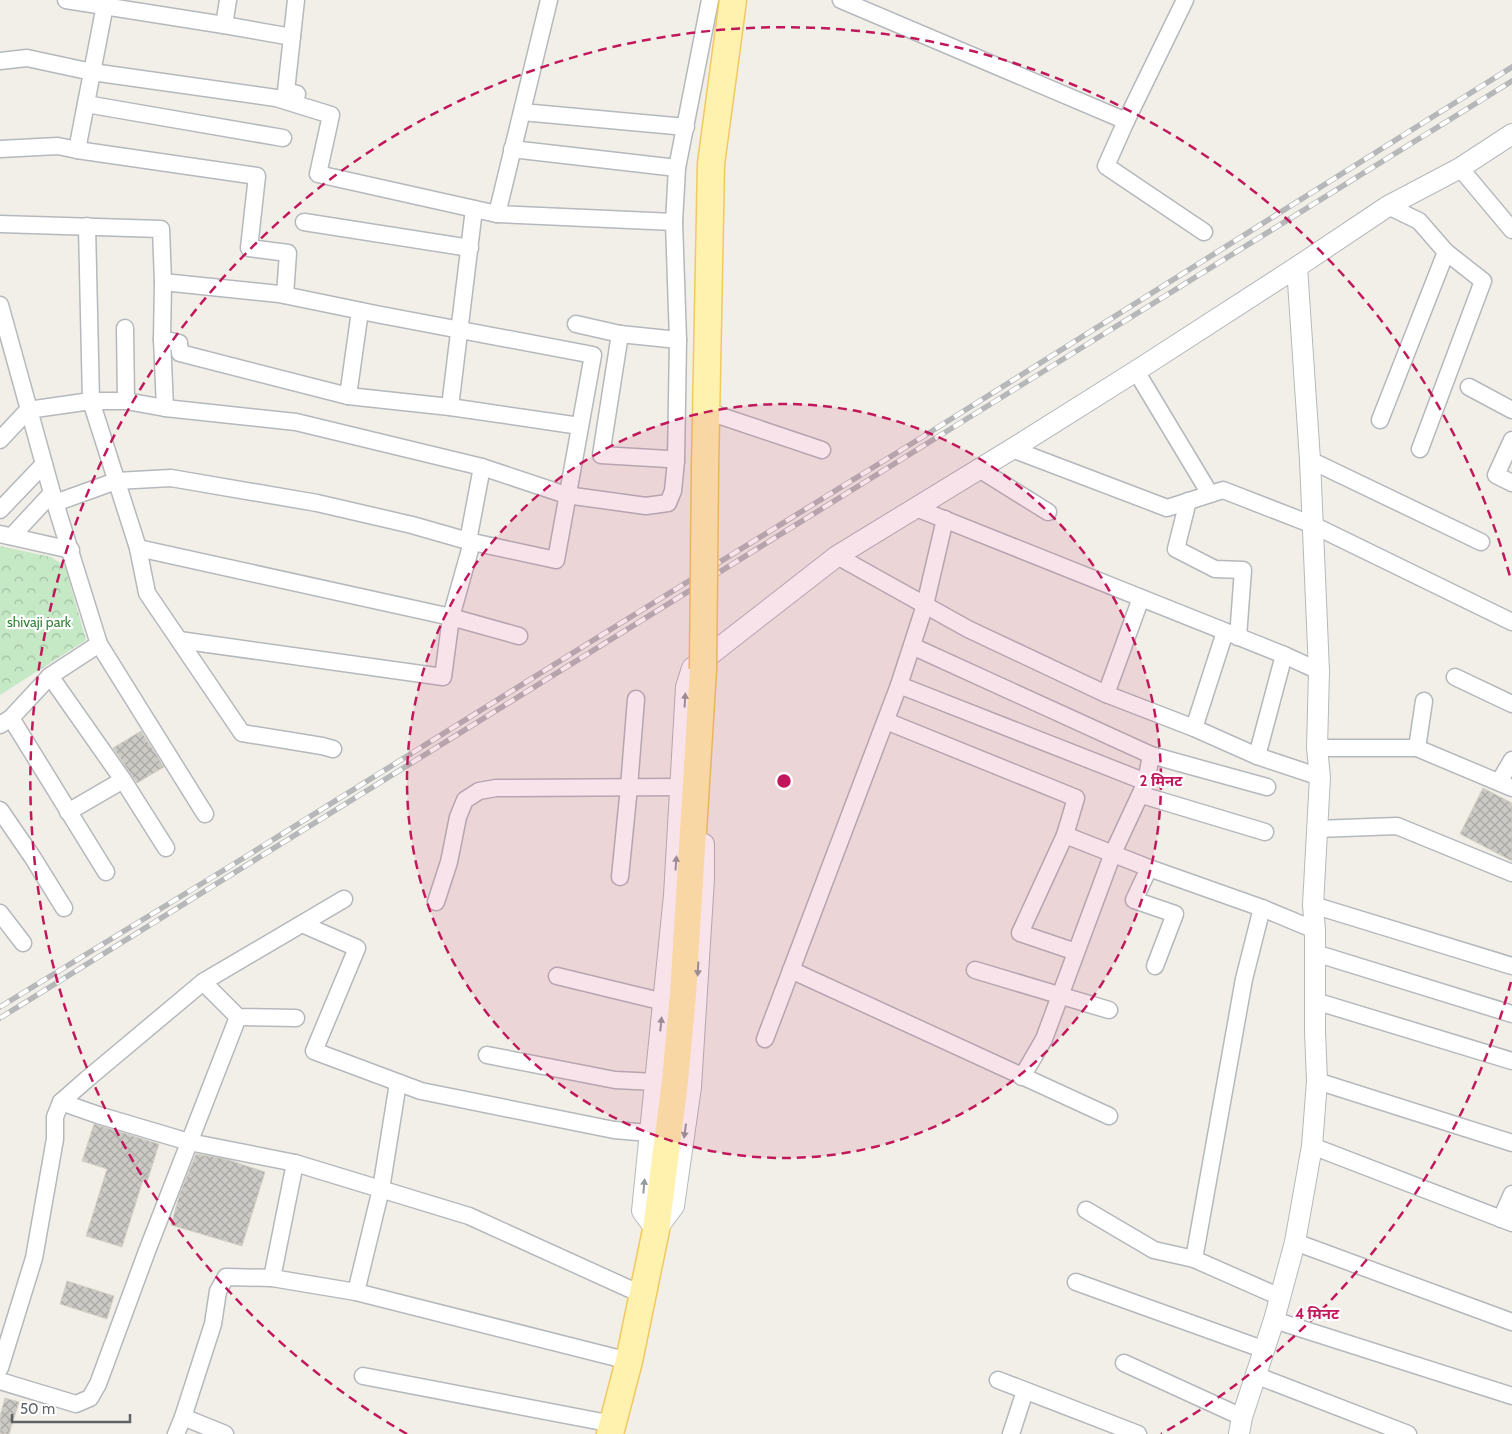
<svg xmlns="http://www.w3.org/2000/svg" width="1512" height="1434" font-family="Cabin,'Noto Sans Devanagari',sans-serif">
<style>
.park{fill:url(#park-crowns)}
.building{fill:url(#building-cross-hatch);stroke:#d6d1c6}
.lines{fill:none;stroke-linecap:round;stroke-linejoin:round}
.minor-casing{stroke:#b5b8bc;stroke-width:19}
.tertiary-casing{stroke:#b5b8bc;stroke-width:22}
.primary-casing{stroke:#f2c960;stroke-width:29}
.minor{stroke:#fff;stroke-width:16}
.tertiary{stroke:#fff;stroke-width:20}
.primary{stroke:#fff2af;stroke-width:26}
.rail-casing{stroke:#b6b7b8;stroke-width:5.5}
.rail{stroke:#fff;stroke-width:4;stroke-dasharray:11;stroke-linecap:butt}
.primary-bridge-casing{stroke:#f2c960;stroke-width:29;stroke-linecap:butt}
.primary-bridge{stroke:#fff2af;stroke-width:26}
.oneway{fill:#979a9d}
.ring{fill:none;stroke:#c2185b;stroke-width:2.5;stroke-dasharray:9 6}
.labels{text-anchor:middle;stroke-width:4.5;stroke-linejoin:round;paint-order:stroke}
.park-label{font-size:14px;fill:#348238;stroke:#fff}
.centre{fill:#c2185b;stroke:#fff;stroke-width:2.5}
.ring-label{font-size:15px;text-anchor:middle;font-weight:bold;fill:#c2185b;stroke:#fff;stroke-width:4.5;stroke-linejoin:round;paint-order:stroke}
</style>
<defs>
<pattern id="park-crowns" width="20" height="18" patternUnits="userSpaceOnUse" patternTransform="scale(1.25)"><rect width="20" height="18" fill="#c5e8c5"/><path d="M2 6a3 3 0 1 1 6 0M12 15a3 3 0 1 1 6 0" fill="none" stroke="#a3c0a4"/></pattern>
<pattern id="building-cross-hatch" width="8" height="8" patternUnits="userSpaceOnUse" patternTransform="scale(1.25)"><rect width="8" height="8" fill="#cccac5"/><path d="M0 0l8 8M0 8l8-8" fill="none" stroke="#a9a8a4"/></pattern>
</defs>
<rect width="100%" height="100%" fill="#f1efe8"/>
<!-- park -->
<polygon class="park" points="0,546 51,557 65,566 86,640 0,695"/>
<!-- building -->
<g class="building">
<polygon points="141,731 164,767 137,783 113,748"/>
<polygon points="1483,788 1512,803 1512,861 1460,834"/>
<polygon points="94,1124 159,1144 147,1182 143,1180 122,1247 86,1236 107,1169 82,1161"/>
<polygon points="196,1154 226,1159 265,1172 242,1246 171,1225 180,1193"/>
<polygon points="67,1281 114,1296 107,1319 60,1304"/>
<polygon points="5,1398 19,1402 9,1434 0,1434 0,1416"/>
</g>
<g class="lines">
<defs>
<g id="minor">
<polyline points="66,0 224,25 292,37"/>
<polyline points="549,0 497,214 674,222"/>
<polyline points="841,0 1126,121 1106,166 1204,232"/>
<polyline points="224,25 228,0"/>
<polyline points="0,61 27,58 92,72 276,98 331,115 318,174 497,214"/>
<polyline points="295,102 297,94 286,91 296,0"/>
<polyline points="86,104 283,138"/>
<polyline points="522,112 686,127"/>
<polyline points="1126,121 1185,0"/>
<polyline points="0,149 58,146 77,150 257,176 249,248 288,253 285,295"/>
<polyline points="512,149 677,168"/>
<polyline points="77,150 106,0"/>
<polyline points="1460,168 1512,230"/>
<polyline points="1388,206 1419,221 1446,252 1483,281 1420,449"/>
<polyline points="304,222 470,248"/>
<polyline points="0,224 161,229 163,282 162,339 165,408"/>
<polyline points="87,226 91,401 138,548 147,593 242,733 322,746 333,749"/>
<polyline points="0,305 52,493 99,644 50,676 11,718 0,725"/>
<polyline points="576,324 620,334 678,340"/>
<polyline points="125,328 126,401"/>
<polyline points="620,334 601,455 668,459 676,461"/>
<polyline points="162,339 179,343 180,353 348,396 450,407 580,426"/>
<polyline points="1136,371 1210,494"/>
<polyline points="1469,387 1512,410"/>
<polyline points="348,396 360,311"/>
<polyline points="450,407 474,209"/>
<polyline points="706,411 822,450"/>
<polyline points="1380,420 1446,252"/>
<polyline points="0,440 28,410 91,401 126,401 165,408 296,422 482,467 566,495 646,506 668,503 673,491 676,461 678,340 674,222 677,168 710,0"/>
<polyline points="1512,440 1496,475 1512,483"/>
<polyline points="1012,449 1167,508 1223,490 1313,525 1512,622"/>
<polyline points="1310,460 1481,542"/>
<polyline points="979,469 1048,512"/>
<polyline points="1188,501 1176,549 1215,569 1243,570 1238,637"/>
<polyline points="55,503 116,481 171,478 317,503 412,525 468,541 556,560 593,355 376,314 279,294 163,282"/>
<polyline points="916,508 1284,655 1319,671"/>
<polyline points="0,510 44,464"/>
<polyline points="0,534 71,550"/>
<polyline points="12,536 52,493"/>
<polyline points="138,548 451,617 519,636"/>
<polyline points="837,556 968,629 1106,694 1194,728 1257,756 1320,777"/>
<polyline points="179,640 443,677 451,617 471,546 468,541 482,467"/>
<polyline points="99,644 205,814"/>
<polyline points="912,646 1151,755 1267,787"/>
<polyline points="50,676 123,780 166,848"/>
<polyline points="1455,677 1512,704"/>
<polyline points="899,685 1146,782"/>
<polyline points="1106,694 1141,598"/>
<polyline points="11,718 106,872"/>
<polyline points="886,721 1076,798 1065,835"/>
<polyline points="1194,728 1225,632"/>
<polyline points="1317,748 1417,748 1512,788"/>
<polyline points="1417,748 1424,701"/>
<polyline points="1257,756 1284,655"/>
<polyline points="1499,782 1512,760"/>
<polyline points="1142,795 1265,832"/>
<polyline points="0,810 33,858 64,908"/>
<polyline points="68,812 123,780"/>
<polyline points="1317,829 1397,826 1512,873"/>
<polyline points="1149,868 1134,900 1175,914 1155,966"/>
<polyline points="620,877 629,787 636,699"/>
<polyline points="436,902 449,862 458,817 465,800 479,791 496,788 681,787"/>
<polyline points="1313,905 1512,966"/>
<polyline points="1262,908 1244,979 1194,1259 1280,1297"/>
<polyline points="0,913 23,943"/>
<polyline points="302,924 357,948 314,1051 421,1091 614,1130 649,1133"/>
<polyline points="1076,952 1020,933 1065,835 1149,868 1262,908 1315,930"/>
<polyline points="1315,953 1512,1014"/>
<polyline points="791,970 1109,1116"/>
<polyline points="975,970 1109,1010"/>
<polyline points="557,976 664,1002"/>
<polyline points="203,982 238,1017 296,1018"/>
<polyline points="1315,1001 1512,1061"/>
<polyline points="765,1039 899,685 925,605 945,519"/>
<polyline points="487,1055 615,1080 656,1082"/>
<polyline points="1022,1077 1044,1039 1113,853 1146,782 1151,755"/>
<polyline points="1317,1081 1512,1143"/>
<polyline points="61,1102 98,1115 189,1142 295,1163 469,1216 643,1295"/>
<polyline points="1312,1146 1512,1223"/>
<polyline points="1086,1210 1154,1250 1194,1259"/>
<polyline points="1501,1219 1512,1194"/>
<polyline points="1295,1242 1512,1322"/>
<polyline points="272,1278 295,1163"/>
<polyline points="1076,1282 1265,1350"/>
<polyline points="356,1292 381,1189 398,1083"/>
<polyline points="1274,1320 1512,1396"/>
<polyline points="1124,1363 1242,1417"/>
<polyline points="0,1368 34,1258 55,1139 55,1117 61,1102 86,1080 203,982 344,899"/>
<polyline points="1255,1375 1408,1434"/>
<polyline points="363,1376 613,1424"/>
<polyline points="998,1380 1138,1434"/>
<polyline points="0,1381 76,1404 90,1398 98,1384 147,1251 238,1017"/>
<polyline points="183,1417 225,1434"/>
<polyline points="176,1434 183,1417 213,1324 218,1291 226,1277 272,1278 356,1292 629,1361"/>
<polyline points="1011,1434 1025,1391"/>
</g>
<g id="tertiary">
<polyline points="704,844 704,879 691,1087 674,1206 656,1230 642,1211 674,895 686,687 692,668 706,658 837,556 1012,449 1136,371 1297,267 1388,206 1460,168 1512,134"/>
<polyline points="1239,1434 1242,1417 1274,1320 1295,1242 1312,1146 1317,1081 1315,1032 1315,930 1313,905 1320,777 1317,748 1319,671 1310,460 1297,267"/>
</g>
<g id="primary">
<polyline points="705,468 711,164 733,0"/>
<polyline points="610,1434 629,1361 656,1230 675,1081 683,994 703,669"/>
</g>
</defs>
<!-- minor casing -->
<use href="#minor" class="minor-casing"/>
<!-- tertiary casing -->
<use href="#tertiary" class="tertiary-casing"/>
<!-- primary casing -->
<use href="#primary" class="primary-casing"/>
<!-- minor -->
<use href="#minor" class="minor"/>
<!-- tertiary -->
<use href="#tertiary" class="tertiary"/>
<!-- primary -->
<use href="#primary" class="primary"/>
<defs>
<g id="rail">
<polyline points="0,1007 237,862 629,618 924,436 1512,67"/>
<polyline points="0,1018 1512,81"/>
</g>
</defs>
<!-- rail casing -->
<use href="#rail" class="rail-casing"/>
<!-- rail -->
<use href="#rail" class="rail"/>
<defs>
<polyline id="primary-bridge" points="703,669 705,468"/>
</defs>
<!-- primary-bridge casing -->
<use href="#primary-bridge" class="primary-bridge-casing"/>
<!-- primary-bridge -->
<use href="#primary-bridge" class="primary-bridge"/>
</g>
<!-- one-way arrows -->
<defs><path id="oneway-solid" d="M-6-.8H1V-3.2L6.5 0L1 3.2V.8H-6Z" transform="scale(1.25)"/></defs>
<g class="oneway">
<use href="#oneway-solid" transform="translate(685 700) rotate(-87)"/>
<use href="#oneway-solid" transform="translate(676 863) rotate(-86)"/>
<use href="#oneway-solid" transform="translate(698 969) rotate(93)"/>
<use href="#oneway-solid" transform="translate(661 1024) rotate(-84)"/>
<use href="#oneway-solid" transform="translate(685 1131) rotate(98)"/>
<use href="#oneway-solid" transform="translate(644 1186) rotate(-85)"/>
</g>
<!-- distance rings -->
<circle cx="784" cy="781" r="377" fill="#c2185b" fill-opacity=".12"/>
<g class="ring">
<circle cx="784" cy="781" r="377"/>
<path d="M1511 982A754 754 0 0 1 1161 1434M407 1434A754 754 0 1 1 1511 580"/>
</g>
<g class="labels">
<!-- park labels -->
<g class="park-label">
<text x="39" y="627">shivaji park</text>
</g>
</g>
<circle cx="784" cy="781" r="8" class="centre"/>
<g class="ring-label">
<text x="1161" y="786">2 मिनट</text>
<text x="1317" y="1319">4 मिनट</text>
</g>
<!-- scale -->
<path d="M12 1414v8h118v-8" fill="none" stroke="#5f6368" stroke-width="2.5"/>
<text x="20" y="1414" font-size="15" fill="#5f6368" stroke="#ffffff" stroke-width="4" paint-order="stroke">50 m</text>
</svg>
